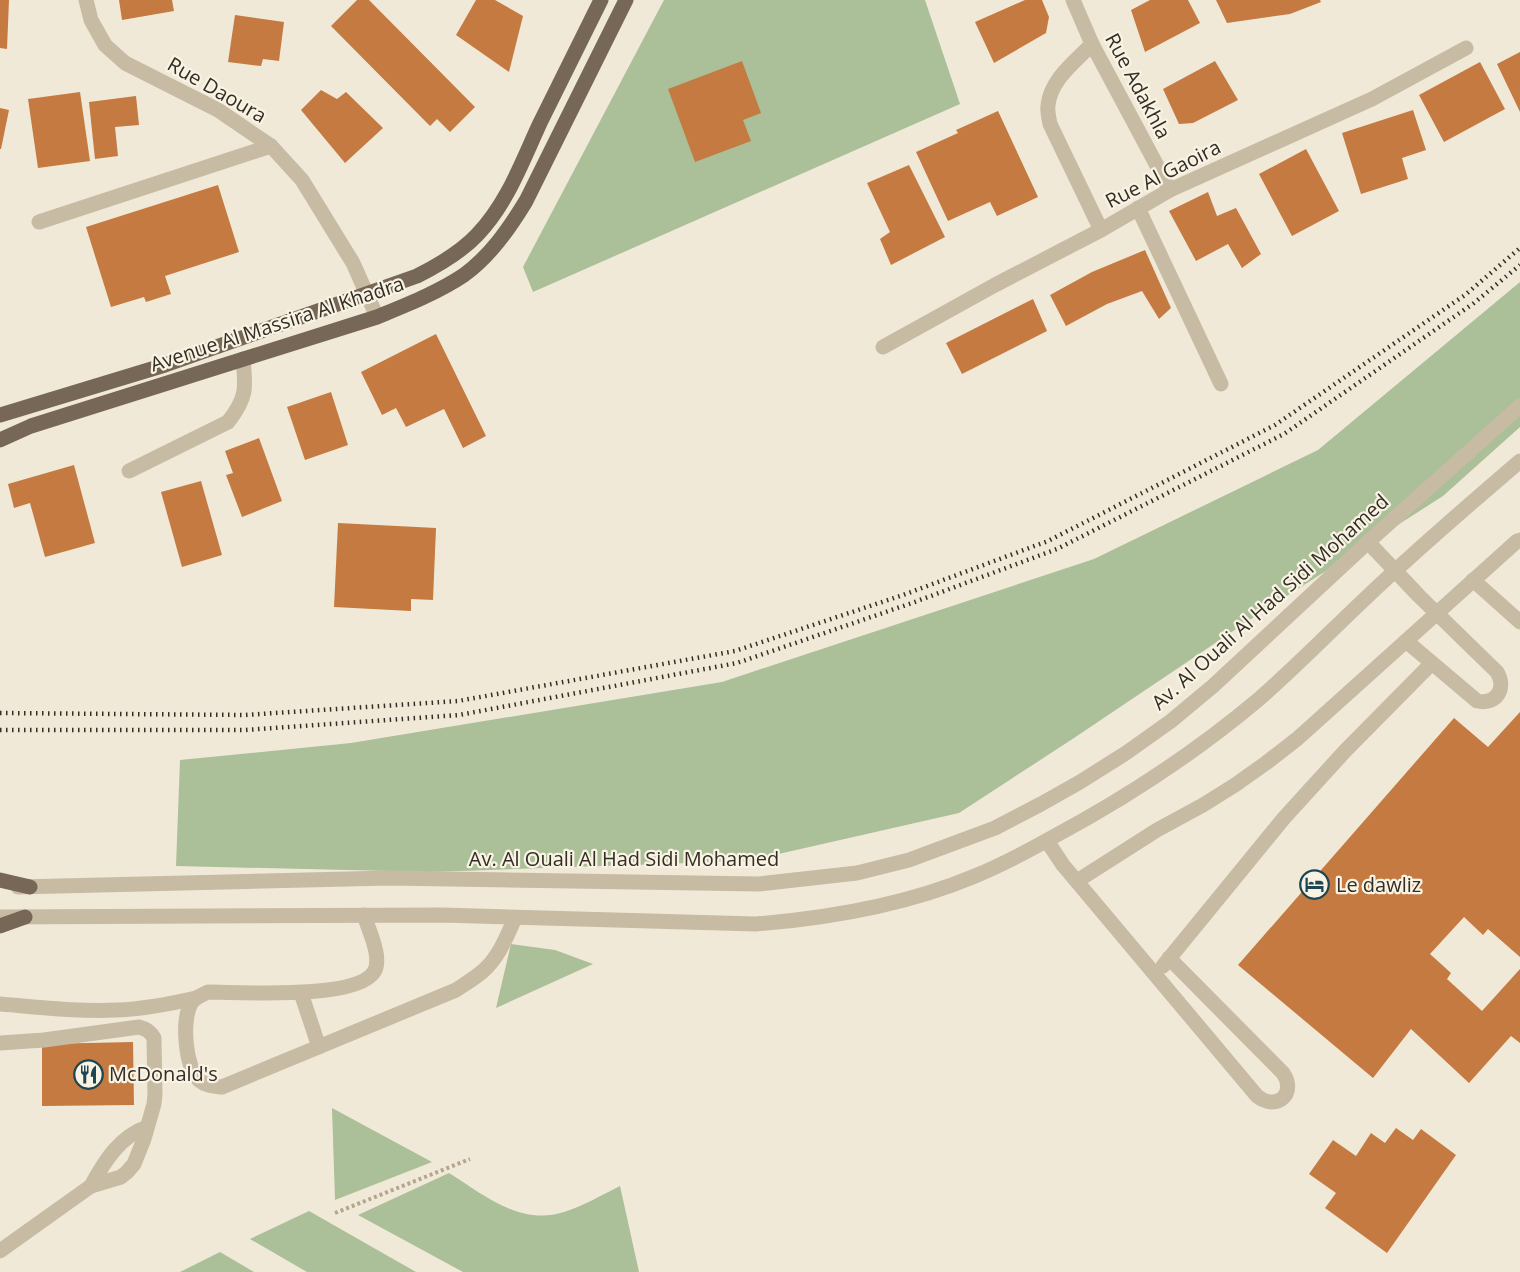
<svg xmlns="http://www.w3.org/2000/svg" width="1520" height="1272" font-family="'Open Sans',sans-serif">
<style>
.green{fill:#abbf98}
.building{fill:#c57a41}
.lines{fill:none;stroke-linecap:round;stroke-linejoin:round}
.path{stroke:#b4a58e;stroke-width:4;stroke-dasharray:3 3;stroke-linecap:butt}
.minor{stroke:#c8bba4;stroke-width:15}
.major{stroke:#766757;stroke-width:15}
.rail{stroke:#342d26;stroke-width:4.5;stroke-dasharray:1.5 4.5;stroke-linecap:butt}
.labels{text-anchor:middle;stroke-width:4.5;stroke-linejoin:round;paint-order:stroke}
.street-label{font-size:20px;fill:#342d26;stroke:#f9f3e4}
.poi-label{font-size:20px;fill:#342d26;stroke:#f9f3e4;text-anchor:start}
</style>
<rect width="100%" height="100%" fill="#f1e9d8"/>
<!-- green -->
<g class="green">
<polygon points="664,0 925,0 960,104 533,292 523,267"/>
<polygon points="1520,282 1520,427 1443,496 1257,615 1074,738 959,813 748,861 431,872 176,866 180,760 351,743 722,682 1094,559 1318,450"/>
<polygon points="511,944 555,950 593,964 496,1008"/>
<polygon points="332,1108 432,1162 335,1200"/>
<path d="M449,1173C484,1195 520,1226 564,1212C583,1206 602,1195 620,1186L639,1272H463L358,1215Z"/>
<polygon points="309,1211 416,1272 307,1272 250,1239"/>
<polygon points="220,1252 254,1272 180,1272"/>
</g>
<!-- building -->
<g class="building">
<polygon points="0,0 9,0 7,49 0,48"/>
<polygon points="119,0 172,0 174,11 122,20"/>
<polygon points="357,0 369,0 475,107 450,132 437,119 430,126 331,26"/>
<polygon points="476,0 495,0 523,16 509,72 456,35"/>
<polygon points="1025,0 1042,0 1049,17 1046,33 994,63 975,22"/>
<polygon points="1150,0 1188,0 1200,23 1145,52 1131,10"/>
<polygon points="1216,0 1320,0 1321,2 1290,14 1227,23"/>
<polygon points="235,15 284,22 279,61 263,59 261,66 228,62"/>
<polygon points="1520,52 1520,112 1497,64"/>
<polygon points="742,61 761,113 743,120 751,141 695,162 668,89"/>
<polygon points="1215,61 1238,100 1193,123 1179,124 1163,89"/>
<polygon points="1480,62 1505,109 1444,142 1419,95"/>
<polygon points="321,90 337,99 346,92 383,128 345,163 301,110"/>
<polygon points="80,92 90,161 38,168 28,99"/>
<polygon points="136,96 139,125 115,127 118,156 95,159 89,102"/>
<polygon points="0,108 9,110 1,149 0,149"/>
<polygon points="1413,110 1426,150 1402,158 1408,179 1361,194 1342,133"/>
<polygon points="998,111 1038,197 997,216 990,202 948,221 916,152 958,133 956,130"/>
<polygon points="1306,149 1339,211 1292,236 1259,174"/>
<polygon points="909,165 945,237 891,265 880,239 890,232 867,183"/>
<polygon points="218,185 239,252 165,276 171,294 146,302 144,297 111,307 86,227"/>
<polygon points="1208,192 1217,216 1236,208 1261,254 1242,268 1228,244 1196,261 1169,211"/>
<polygon points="1145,250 1171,308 1159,319 1142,291 1107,304 1066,326 1050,295 1092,272"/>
<polygon points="1033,299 1047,331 962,374 946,343"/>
<polygon points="436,334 486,436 463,448 444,409 406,427 396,408 382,415 361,372"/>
<polygon points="331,392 348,445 305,460 287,407"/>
<polygon points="259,438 282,501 242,517 226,475 233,473 225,451"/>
<polygon points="74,465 95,543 45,557 30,503 14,508 8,484"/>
<polygon points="201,481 222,555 182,567 161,492"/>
<polygon points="338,523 436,528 433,600 411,599 411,611 334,607"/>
<polygon points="1520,712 1520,957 1488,929 1483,935 1464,917 1430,954 1451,973 1447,979 1482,1011 1520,969 1520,1043 1511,1036 1469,1083 1411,1029 1373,1078 1238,965 1454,718 1488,747"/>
<polygon points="133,1042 134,1105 42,1106 42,1044"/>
<polygon points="1396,1128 1413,1140 1421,1129 1456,1155 1387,1253 1325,1208 1336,1193 1309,1174 1333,1140 1356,1156 1371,1133 1385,1143"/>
</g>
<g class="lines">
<!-- path -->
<polyline class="path" points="335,1213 470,1159"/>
<!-- minor -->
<g class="minor">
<polyline points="86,0 91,20 105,45 125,63 218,110 271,146 302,180 353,263 377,317"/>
<polyline points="1073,0 1092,44 1170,190"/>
<path d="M1092,44C1075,62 1051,79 1048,105C1047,111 1049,118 1050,124L1101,230"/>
<polyline points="1138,208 1221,384"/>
<polyline points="39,222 271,146"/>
<polyline points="883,347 995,285 1101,230 1170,190 1372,99 1466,48"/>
<path d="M129,471L228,422C247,398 246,388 243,359"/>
<path d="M1368,542L1419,596L1497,672C1507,689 1496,705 1477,701L1406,641"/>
<polyline points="1473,580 1520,622"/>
<path d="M1047,841L1063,865L1257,1096C1277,1112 1297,1093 1283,1073L1169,958"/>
<polyline points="1077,881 1157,830 1203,805 1235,785 1266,763 1297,739 1517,541 1520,540"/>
<polyline points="18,887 389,878 759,884 857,873 909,860 995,828 1041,804 1080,782 1126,753 1171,721 1213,686 1368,542 1520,406"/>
<path d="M364,915C368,929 383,958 374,972C356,1000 240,992 208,992C202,995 196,997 192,1002C181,1018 185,1067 199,1080C206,1086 213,1086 222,1087L456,990C465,984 475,978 483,971C499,957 507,936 515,918"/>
<path d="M0,917L442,915L756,924C831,918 906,905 975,876C1002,865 1028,851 1053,837C1126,798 1196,752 1259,699C1306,658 1349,612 1396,570C1436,533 1478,497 1520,461"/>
<polyline points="1163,966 1284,818 1345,751 1432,663"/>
<polyline points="301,993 319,1047"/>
<path d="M0,1004C39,1007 78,1012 117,1010C144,1009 170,1004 196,998"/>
<path d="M0,1043L44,1040L139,1027C146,1029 150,1031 154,1038L155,1094L154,1104L144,1139L134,1164L127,1172L121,1177L91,1186L0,1251"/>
<path d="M91,1186C104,1162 120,1136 147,1127"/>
</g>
<!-- major -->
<g class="major">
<path d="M0,415L165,365L417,276C439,265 460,253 477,235C507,204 522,162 540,123C560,82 581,41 601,0"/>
<path d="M0,440L31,426L377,317C406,305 437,293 464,275C490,256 509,229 526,201L626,0"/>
<polyline points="0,880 30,887"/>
<polyline points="0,926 25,917"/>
</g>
<!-- rail -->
<g class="rail">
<polyline points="0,713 245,715 458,701 735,651 903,595 1048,541 1275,425 1465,295 1520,248"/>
<polyline points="0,730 245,730 459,715 737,663 912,603 1057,549 1284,434 1474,303 1520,265"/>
</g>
</g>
<!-- icons -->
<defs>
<symbol id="hotel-ring" viewBox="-11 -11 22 22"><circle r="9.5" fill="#f9f3e4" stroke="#1c4654" stroke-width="1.5"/><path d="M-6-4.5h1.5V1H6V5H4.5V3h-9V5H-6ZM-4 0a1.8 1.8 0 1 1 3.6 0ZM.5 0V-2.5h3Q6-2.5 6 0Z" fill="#1c4654"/></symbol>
<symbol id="restaurant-ring" viewBox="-11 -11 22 22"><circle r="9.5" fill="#f9f3e4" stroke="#1c4654" stroke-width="1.5"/><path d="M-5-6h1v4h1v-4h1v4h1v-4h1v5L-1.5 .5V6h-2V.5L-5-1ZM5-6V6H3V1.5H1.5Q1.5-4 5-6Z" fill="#1c4654"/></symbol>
</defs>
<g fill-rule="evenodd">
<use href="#hotel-ring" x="1298" y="868" width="33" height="33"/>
<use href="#restaurant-ring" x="72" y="1058" width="33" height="33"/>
</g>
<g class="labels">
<!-- street labels -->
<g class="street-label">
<text transform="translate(1138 86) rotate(62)" y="7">Rue Adakhla</text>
<text transform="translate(217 90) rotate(30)" y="7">Rue Daoura</text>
<text transform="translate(1163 174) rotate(-27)" y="7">Rue Al Gaoira</text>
<text transform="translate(277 324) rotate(-18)" y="7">Avenue Al Massira Al Khadra</text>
<text transform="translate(1270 602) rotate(-42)" y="7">Av. Al Ouali Al Had Sidi Mohamed</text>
<text x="624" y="866">Av. Al Ouali Al Had Sidi Mohamed</text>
</g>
<!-- poi labels -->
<g class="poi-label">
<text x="1336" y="892">Le dawliz</text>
<text x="109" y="1081">McDonald's</text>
</g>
</g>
</svg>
